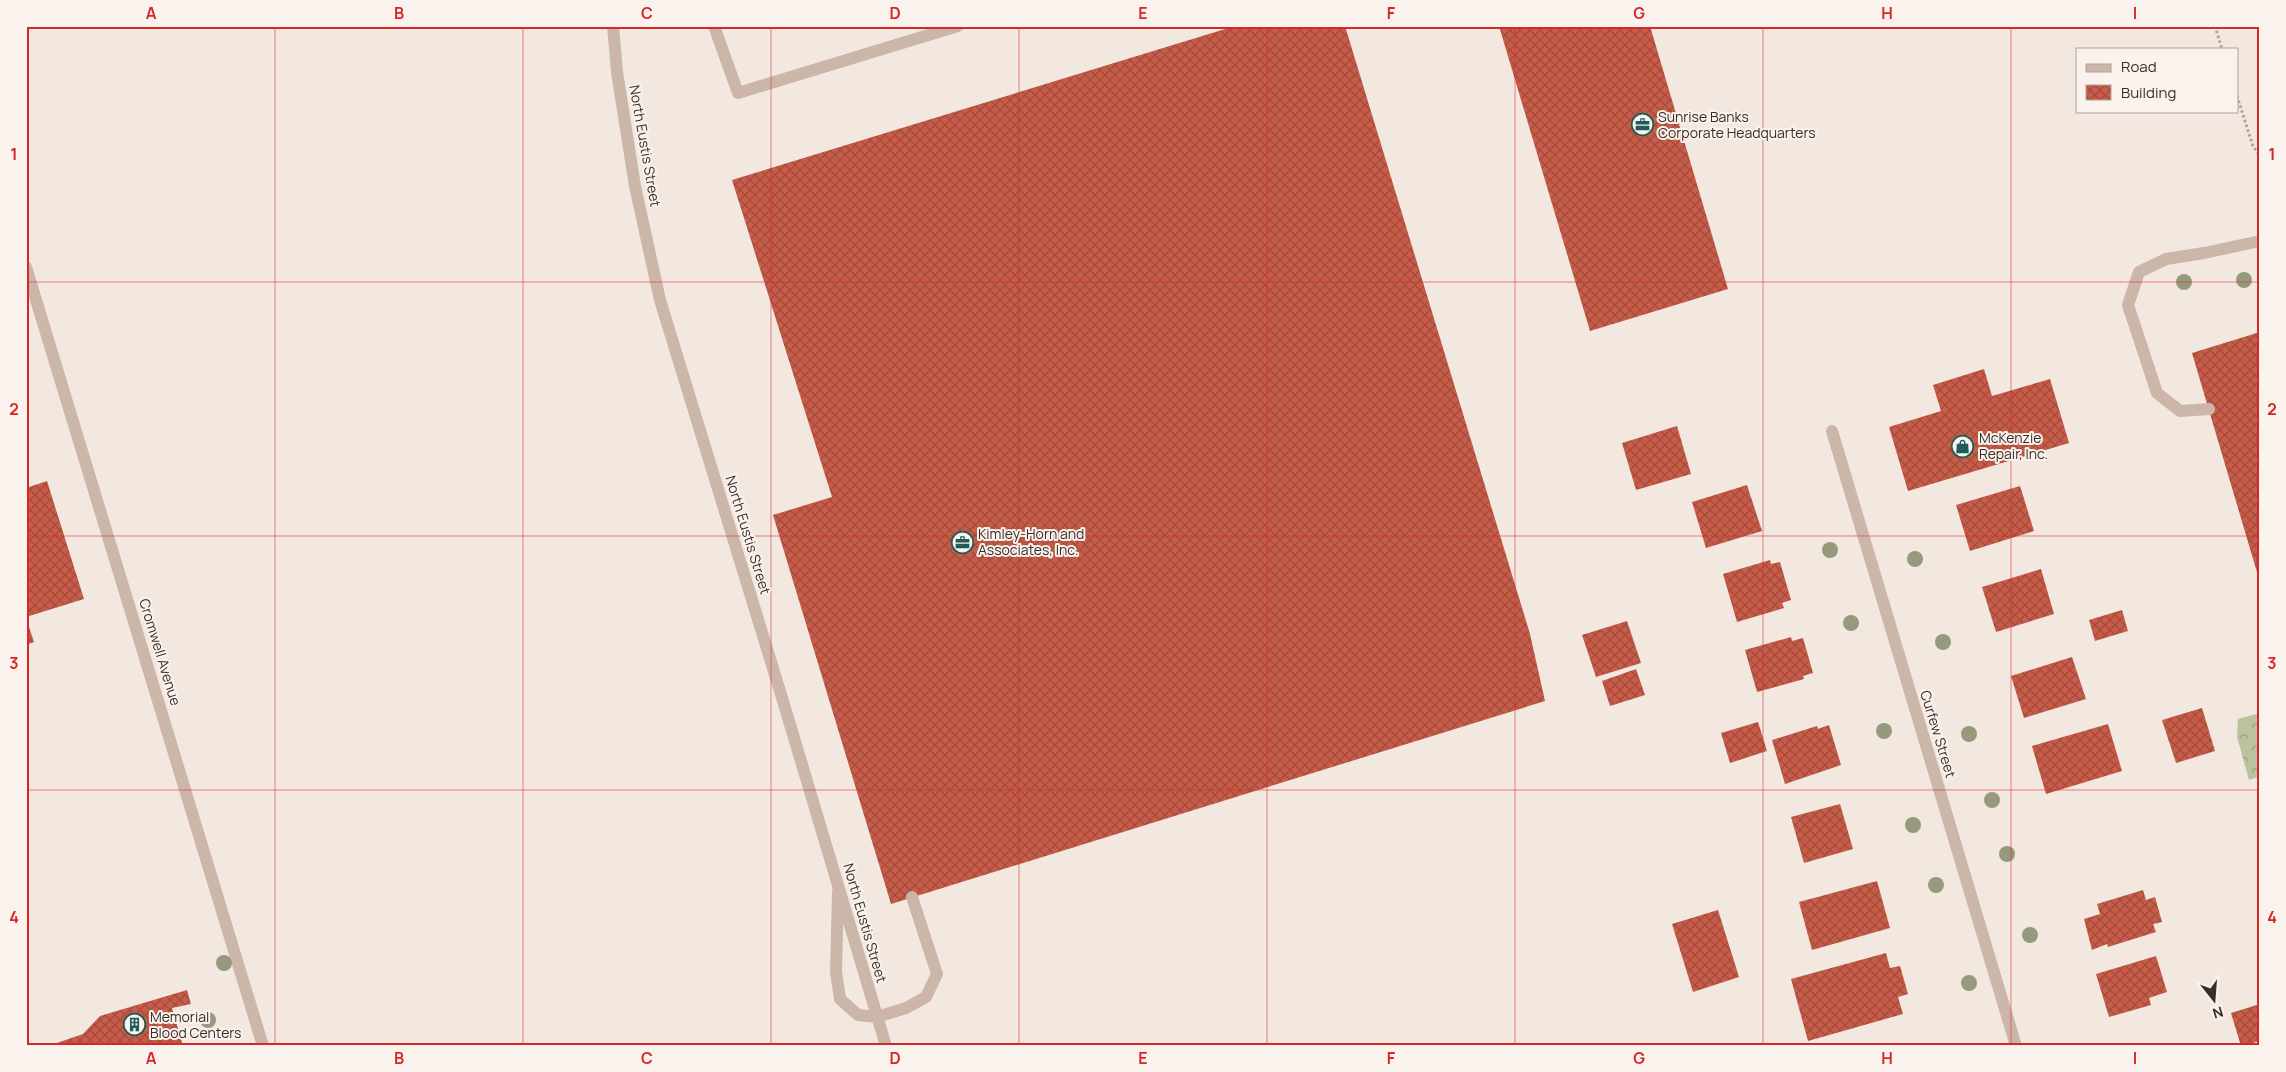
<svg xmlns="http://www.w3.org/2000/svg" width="2286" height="1072" font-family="Manrope,sans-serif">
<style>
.park{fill:url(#park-crowns)}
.building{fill:url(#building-cross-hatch)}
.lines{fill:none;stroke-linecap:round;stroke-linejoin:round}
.path{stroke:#b8a094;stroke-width:3;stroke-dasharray:2.5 2.5;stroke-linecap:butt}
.lane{stroke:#ccb6aa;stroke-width:12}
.street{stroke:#ccb6aa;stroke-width:12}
.tree{fill:#97997d}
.grid{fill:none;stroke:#d62828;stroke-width:1;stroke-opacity:0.55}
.labels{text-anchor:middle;stroke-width:4;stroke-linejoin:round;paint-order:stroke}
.poi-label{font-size:14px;fill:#392d2a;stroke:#faf2ec;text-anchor:start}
.street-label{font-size:14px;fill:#392d2a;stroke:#faf2ec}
.neatline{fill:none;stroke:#d62828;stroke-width:2}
.grid-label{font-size:16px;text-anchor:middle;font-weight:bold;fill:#d62828}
</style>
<defs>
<pattern id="park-crowns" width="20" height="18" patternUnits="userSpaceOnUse" patternTransform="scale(1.25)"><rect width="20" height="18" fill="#bac39e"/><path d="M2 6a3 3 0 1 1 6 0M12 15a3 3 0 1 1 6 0" fill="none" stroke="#989f81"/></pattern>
<pattern id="building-cross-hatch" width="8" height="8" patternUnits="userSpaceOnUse" patternTransform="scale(1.25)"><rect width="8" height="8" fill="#c75c49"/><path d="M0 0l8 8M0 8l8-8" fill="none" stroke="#a34c3d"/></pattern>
</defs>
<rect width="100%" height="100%" fill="#f3e8df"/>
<!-- park -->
<polygon class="park" points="2260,713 2260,776 2249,780 2237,737 2238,719"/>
<!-- building -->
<g class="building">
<polygon points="1235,26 1345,26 1530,634 1545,701 891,904 773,515 832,497 732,180"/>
<polygon points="1499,26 1650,26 1728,289 1590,331"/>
<polygon points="2260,332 2260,579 2259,579 2192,353"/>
<polygon points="1984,369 1992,396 2050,379 2069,443 1908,491 1889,427 1941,411 1933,385"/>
<polygon points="1677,426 1691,474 1636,490 1622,443"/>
<polygon points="47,481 84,599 26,617 26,488"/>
<polygon points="1747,485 1762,531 1706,548 1692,502"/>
<polygon points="2020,486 2034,531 1970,551 1956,505"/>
<polygon points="1770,560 1771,564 1780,562 1791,600 1782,603 1784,608 1737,622 1723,574"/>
<polygon points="2041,569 2054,614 1996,632 1982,587"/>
<polygon points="2122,610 2128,631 2095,641 2089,620"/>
<polygon points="26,618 34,642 26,645"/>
<polygon points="1627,621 1641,663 1596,677 1582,635"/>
<polygon points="1791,637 1792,641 1803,638 1813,673 1803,676 1804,679 1757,692 1745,650"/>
<polygon points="2072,657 2086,699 2024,718 2011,676"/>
<polygon points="1636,669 1645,695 1610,706 1602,681"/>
<polygon points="2202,708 2215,751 2176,763 2162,720"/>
<polygon points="1758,722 1767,751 1730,763 1721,733"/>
<polygon points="2108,724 2122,771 2046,794 2032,746"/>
<polygon points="1829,725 1841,765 1785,784 1772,740 1817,726 1818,729"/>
<polygon points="1840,804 1853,849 1804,863 1791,817"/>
<polygon points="1877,881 1890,928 1812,950 1799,902"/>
<polygon points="2143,890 2146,900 2155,897 2162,922 2153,924 2156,932 2108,947 2107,944 2092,950 2084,919 2100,914 2097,904"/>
<polygon points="1718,910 1739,977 1693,992 1672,924"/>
<polygon points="1886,953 1890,968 1900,966 1908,994 1898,997 1903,1014 1808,1041 1791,979"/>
<polygon points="2156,956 2167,992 2149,998 2151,1005 2109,1017 2096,974"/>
<polygon points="187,990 191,1004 172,1008 183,1046 48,1046 83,1034 100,1016"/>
<polygon points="2260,1004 2260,1041 2241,1046 2231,1013"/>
</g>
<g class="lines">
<!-- path -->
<g class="path">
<polyline points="2215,26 2222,49"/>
<polyline points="2237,96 2253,146 2260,156"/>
</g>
<!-- lane -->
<g class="lane">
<polyline points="714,26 738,93 958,26"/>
<polyline points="2204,253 2166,259 2139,272 2128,305 2157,393 2180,411 2209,409"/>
<polyline points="838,891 836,972 840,999 858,1015 877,1017 906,1008 926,997 937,974 912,897"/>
</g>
<!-- street -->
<g class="street">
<polyline points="613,26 617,72 635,186 660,300 783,701 886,1046"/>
<polyline points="2204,253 2260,241"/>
<polyline points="26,267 263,1046"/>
<polyline points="1832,431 2016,1046"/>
</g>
</g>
<!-- trees -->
<g class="tree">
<circle cx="2244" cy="280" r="8"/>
<circle cx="2184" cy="282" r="8"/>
<circle cx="1830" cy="550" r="8"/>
<circle cx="1915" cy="559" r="8"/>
<circle cx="1851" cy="623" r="8"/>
<circle cx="1943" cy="642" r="8"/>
<circle cx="1884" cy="731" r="8"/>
<circle cx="1969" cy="734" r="8"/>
<circle cx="1992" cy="800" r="8"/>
<circle cx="1913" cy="825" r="8"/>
<circle cx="2007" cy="854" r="8"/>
<circle cx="1936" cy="885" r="8"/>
<circle cx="2030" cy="935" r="8"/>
<circle cx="224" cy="963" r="8"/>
<circle cx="1969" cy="983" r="8"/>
<circle cx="208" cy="1020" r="8"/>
</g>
<!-- grid -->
<path class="grid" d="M275,26V1046M523,26V1046M771,26V1046M1019,26V1046M1267,26V1046M1515,26V1046M1763,26V1046M2011,26V1046M26,282H2260M26,536H2260M26,790H2260"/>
<!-- icons -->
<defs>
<symbol id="office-ring" viewBox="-11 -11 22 22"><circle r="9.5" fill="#faf2ec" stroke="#1f5c5a" stroke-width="1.5"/><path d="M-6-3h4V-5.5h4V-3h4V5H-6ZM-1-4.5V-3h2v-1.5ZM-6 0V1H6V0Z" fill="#1f5c5a"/></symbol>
<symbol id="shop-ring" viewBox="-11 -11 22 22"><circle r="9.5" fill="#faf2ec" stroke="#1f5c5a" stroke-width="1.5"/><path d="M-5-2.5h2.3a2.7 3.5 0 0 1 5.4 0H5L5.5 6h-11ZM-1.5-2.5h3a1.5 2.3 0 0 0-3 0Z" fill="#1f5c5a"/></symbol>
<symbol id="building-ring" viewBox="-11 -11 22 22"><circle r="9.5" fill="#faf2ec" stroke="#1f5c5a" stroke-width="1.5"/><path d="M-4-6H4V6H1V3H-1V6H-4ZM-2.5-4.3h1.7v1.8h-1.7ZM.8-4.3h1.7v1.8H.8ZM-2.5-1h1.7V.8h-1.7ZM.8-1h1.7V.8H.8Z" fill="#1f5c5a"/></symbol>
</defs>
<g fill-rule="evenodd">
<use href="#office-ring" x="1630" y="112" width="25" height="25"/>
<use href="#shop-ring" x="1950" y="434" width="25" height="25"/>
<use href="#office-ring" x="950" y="530" width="25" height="25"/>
<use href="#building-ring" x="122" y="1012" width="25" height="25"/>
</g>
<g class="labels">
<!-- poi labels -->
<g class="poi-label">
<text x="1658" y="122">Sunrise Banks<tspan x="1658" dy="16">Corporate Headquarters</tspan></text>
<text x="1979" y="443">McKenzie<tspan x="1979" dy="16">Repair, Inc.</tspan></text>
<text x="978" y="539">Kimley-Horn and<tspan x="978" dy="16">Associates, Inc.</tspan></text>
<text x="150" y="1022">Memorial<tspan x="150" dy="16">Blood Centers</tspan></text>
</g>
<!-- street labels -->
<g class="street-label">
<text transform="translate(645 146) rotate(80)" y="5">North Eustis Street</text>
<text transform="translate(748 535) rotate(73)" y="5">North Eustis Street</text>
<text transform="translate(160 652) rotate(73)" y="5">Cromwell Avenue</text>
<text transform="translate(1938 734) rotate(73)" y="5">Curfew Street</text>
<text transform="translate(865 923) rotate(74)" y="5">North Eustis Street</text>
</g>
</g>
<!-- border -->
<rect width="2286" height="1072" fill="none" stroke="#faf2ec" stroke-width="55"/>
<!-- legend -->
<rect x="2076" y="48" width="162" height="65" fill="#faf2ec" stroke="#ada39e"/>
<rect x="2086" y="64" width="25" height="8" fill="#ccb6aa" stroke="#ada39e"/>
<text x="2121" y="72" font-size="15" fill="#392d2a">Road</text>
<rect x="2086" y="85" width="25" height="15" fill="url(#building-cross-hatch)" stroke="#ada39e"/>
<text x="2121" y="98" font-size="15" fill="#392d2a">Building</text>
<!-- north arrow -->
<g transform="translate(2214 1000) rotate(163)" stroke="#faf2ec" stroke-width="4" paint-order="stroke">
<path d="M0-4L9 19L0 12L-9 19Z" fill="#392d2a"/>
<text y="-8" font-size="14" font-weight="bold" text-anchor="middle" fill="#392d2a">N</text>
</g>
<rect x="28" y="28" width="2230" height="1016" class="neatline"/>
<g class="grid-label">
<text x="151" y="19">A</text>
<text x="399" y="19">B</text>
<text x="647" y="19">C</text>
<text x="895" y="19">D</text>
<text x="1143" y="19">E</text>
<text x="1391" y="19">F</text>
<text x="1639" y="19">G</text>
<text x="1887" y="19">H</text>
<text x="2135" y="19">I</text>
<text x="14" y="160">1</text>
<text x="2272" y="160">1</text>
<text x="14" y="415">2</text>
<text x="2272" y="415">2</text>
<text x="14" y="669">3</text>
<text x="2272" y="669">3</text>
<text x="14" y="923">4</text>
<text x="2272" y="923">4</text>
<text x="151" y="1064">A</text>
<text x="399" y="1064">B</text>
<text x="647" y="1064">C</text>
<text x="895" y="1064">D</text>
<text x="1143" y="1064">E</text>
<text x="1391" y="1064">F</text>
<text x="1639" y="1064">G</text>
<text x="1887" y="1064">H</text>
<text x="2135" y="1064">I</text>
</g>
</svg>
